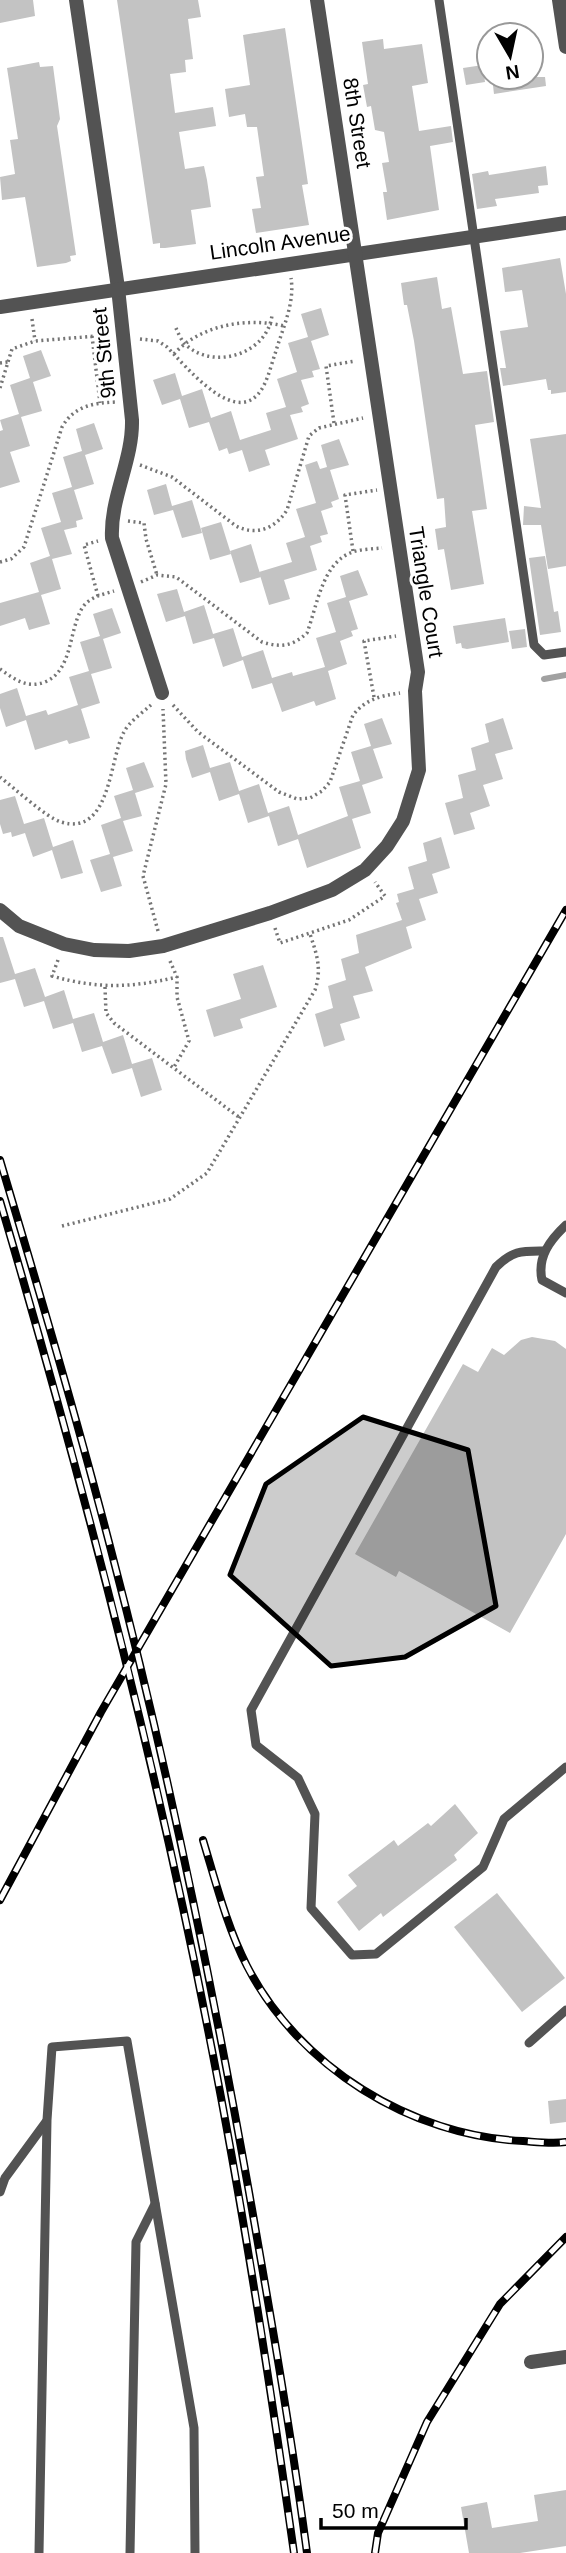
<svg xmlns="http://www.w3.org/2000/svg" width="566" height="2553" font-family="Arial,sans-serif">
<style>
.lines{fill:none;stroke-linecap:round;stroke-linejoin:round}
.stream{stroke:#a1a1a1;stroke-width:6}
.building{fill:#c3c3c3}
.path{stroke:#757575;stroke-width:3.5;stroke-dasharray:2 3.5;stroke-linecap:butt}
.service{stroke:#535353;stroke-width:9}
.minor{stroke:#535353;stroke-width:14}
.tertiary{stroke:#535353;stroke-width:14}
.rail-casing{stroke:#000;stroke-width:8}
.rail{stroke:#fff;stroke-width:5;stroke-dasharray:16;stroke-linecap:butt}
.marked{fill:#000;fill-opacity:0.2;stroke:#000;stroke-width:5;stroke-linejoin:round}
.labels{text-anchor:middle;stroke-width:6;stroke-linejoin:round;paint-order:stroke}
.street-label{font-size:21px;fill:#000;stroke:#fff}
</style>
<rect width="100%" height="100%" fill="#fff"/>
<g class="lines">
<!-- stream -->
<polyline class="stream" points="544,679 566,675"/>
</g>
<!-- building -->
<g class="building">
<polygon points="0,0 33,0 35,16 0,23"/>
<polygon points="117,0 198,0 201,17 188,19 193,59 185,60 186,72 170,74 175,113 213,107 216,126 179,132 185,169 204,166 207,180 211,207 191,210 196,244 165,248 160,248 160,243 153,244"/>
<polygon points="285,28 308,184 302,185 309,225 256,233 252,209 261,208 256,177 264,176 257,127 247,127 245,114 229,117 225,89 250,85 243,35"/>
<polygon points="383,39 384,49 422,44 428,83 412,86 419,131 451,126 453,142 430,146 439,210 387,220 383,192 387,192 382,163 389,162 384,132 375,130 371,106 367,107 363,85 368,84 362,42"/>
<polygon points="39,62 40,67 53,66 60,119 57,126 76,255 70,256 71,261 66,263 37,267 25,197 2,200 0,177 15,174 10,140 18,139 7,68"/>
<polygon points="483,65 485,82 466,85 463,68"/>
<polygon points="492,77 545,77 546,86 494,94"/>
<polygon points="546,166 548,185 538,186 539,193 495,199 497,206 477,209 472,174 488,171 489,175"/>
<polygon points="560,258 566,294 566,392 551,394 551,390 548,390 546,379 503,386 500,368 506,368 500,331 528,327 522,290 505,292 502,268"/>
<polygon points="437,277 442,309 451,307 463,374 487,371 494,422 475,425 487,509 472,511 484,584 451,590 444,549 438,550 435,529 446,527 444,498 437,499 414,341 407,305 404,305 401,283"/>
<polygon points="321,308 329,335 311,341 320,369 312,371 314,377 301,380 309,404 301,407 303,412 290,415 298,439 265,450 270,465 249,472 242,450 229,454 227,448 219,451 209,422 189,428 180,399 162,405 153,380 175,373 182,396 202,389 211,418 231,411 240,440 271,430 266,413 286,407 277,379 297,372 288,343 308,337 301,314"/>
<polygon points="41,350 51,376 33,382 42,411 21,417 30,446 10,452 20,482 0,488 0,431 3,430 0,420 19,414 10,385 30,378 23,356"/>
<polygon points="94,423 103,449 85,455 94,484 74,490 83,519 76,521 77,527 64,530 72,554 52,559 61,589 41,595 50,624 29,630 25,618 0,626 0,603 39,592 30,563 50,556 41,528 61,522 52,493 72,487 63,457 82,451 76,429"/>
<polygon points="566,434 566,566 548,569 541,525 523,525 524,506 541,508 530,439"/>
<polygon points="339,439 349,465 330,470 339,499 331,502 333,507 321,511 328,534 320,536 322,542 310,546 317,570 284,580 290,599 269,605 259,572 292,562 286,543 305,537 296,509 316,503 305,465 317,461 320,469 327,467 321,445"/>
<polygon points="166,484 172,506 192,500 202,533 182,538 173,510 154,515 147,490"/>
<polygon points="221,522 231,554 210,560 201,528"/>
<polygon points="251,544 261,577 240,583 230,551"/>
<polygon points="545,556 554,612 558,611 561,632 540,635 529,558"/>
<polygon points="358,570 368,595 349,601 358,629 351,631 353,636 340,641 347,664 328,671 336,699 316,706 314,701 282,712 272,683 252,689 243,660 223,667 214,638 193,644 185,616 166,622 157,594 177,589 184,612 204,605 213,634 233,628 242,657 263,650 272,678 292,672 293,676 325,667 316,638 336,632 327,603 346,597 340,576"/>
<polygon points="112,608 121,633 103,639 112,668 91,674 100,703 81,709 90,738 69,744 67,740 35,750 26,720 6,727 0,708 0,694 17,688 26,716 46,710 48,715 78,705 69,677 89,671 80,642 100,636 93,614"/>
<polygon points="505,618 509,642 467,649 462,648 461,643 456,644 453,626"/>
<polygon points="525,629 527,647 512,649 509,631"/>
<polygon points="382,718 392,744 373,749 383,778 362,785 371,813 352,819 361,848 307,868 298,839 278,846 269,816 248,823 239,794 219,801 210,772 192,778 186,759 185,751 203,745 210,768 230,762 239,791 259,784 268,813 289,806 298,835 348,816 339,787 360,781 351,752 371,746 364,724"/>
<polygon points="503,718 513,749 495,754 503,779 483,785 490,806 470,813 475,829 454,835 445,803 463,798 458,775 476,770 471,748 489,742 485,724"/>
<polygon points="144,762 154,787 135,793 142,816 123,821 133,851 113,857 122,886 101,892 90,860 110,854 101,825 121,818 114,796 133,790 126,768"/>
<polygon points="15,796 24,824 44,818 53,847 73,840 83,873 61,879 52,850 33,857 25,833 12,837 11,832 3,834 0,824 0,800"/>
<polygon points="441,837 450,868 432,874 438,893 419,899 426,920 406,927 412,948 365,967 373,991 353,996 360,1018 340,1024 345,1040 324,1047 315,1014 333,1008 328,986 346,980 341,959 359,953 356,935 402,920 396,903 399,902 397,894 414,889 408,867 427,861 423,843"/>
<polygon points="0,937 3,937 15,974 35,968 45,997 64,990 73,1019 94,1013 103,1042 123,1035 132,1064 152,1058 162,1090 141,1097 132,1068 112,1074 102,1046 82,1052 73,1023 53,1029 44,1001 24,1007 15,979 0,983"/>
<polygon points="263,965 277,1007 240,1019 243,1028 214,1037 206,1010 241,999 233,974"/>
<polygon points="532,1337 555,1341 566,1349 566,1534 510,1633 399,1571 396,1577 355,1554 463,1364 478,1372 492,1348 504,1355 521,1340"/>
<polygon points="455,1804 478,1833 454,1855 457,1860 383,1917 381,1913 359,1931 337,1902 357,1886 348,1875 394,1840 398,1846 428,1823 431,1826"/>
<polygon points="497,1893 565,1978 522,2012 454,1927"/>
<polygon points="566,2099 566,2122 550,2124 548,2101"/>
<polygon points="566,2490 566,2546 520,2553 469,2553 461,2507 487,2502 492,2528 538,2521 534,2495"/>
</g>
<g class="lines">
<!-- path -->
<g class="path">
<polyline points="32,319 35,341"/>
<path d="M176,328C178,333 181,339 184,343C212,372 268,354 272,315"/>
<polyline points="92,336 100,403"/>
<path d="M140,339L158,341L167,347C186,366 238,432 263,387C269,376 272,362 276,351C283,327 295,303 291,278"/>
<path d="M174,354C200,325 247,317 284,326"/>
<polyline points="0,363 8,362"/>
<polyline points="0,388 12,349 35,341 109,335"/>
<polyline points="334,423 326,366 355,361"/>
<path d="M140,465L172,477L236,526C256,536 275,529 287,510L309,436L319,428L363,418"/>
<polyline points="128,521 144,523 146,539 157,575"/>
<polyline points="353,551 345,495 377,490"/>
<path d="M0,562L11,559L24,547L62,427C74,406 93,403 116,402"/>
<path d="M141,582L157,575L176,577L262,642C281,648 293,646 307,633C317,606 322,565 350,553C359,549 372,549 382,548"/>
<polyline points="98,596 84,545 98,541"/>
<path d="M0,669C14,679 27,689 45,682C72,671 69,632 81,610C88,597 101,595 114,591"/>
<polyline points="374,697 364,641 396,636"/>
<path d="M173,705L198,732L279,792L297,799L310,798L322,791L330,782L353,715C366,699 380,696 400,693"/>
<path d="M0,777C14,788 47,818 61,822C111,837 109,759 124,732C129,722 142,713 151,705"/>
<polyline points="275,928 280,943 349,920 385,896 375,882"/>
<polyline points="158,931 143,876 166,784 163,709"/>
<path d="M58,960L52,976C98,989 131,988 177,977"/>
<polyline points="170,961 177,977 177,997 189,1041 174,1067"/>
<polyline points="105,987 106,1013 114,1023 240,1118"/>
<path d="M62,1226L170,1199L207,1173L315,990C322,969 317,955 310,934"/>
</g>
<!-- service -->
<g class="service">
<polyline points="439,0 534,645 544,655 566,652"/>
<path d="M566,1225C550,1240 537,1257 542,1280L566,1293"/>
<path d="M544,1251C522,1251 513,1250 496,1267L251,1710L256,1745L298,1778L315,1814L311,1908L352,1955L376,1954L483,1867L504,1819L566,1767"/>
<polyline points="529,2043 566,2010"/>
<polyline points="0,2192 5,2178 46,2122"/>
<polyline points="39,2553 47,2120 52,2047 127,2041 194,2428 195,2553"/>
<polyline points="130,2553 136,2242 155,2204"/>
</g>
<!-- minor -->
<g class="minor">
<path d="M76,0L118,288L132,420C133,460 110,498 112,538L162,693"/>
<polyline points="0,307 566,223"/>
<polyline points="0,910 19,926 64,944 94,950 129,951 163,946 270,913 332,890 365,870 387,846 403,821 419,770 415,691 418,672 317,0"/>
<polyline points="531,2362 566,2357"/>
</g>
<!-- tertiary -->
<polyline class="tertiary" points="559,0 566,47"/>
<defs>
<g id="rail">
<path d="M0,1160C39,1291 78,1422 112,1554C167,1764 211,1978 249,2192C270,2312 291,2432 307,2553"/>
<path d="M0,1201C82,1479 156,1760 211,2045C244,2213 270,2383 294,2553"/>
<path d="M203,1840C216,1883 227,1927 247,1966C299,2067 411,2136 523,2141C537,2142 552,2144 566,2142"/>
<polyline points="0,1900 101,1712 566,910"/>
<polyline points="375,2553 378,2533 427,2422 500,2304 566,2237"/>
</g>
</defs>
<!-- rail casing -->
<use href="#rail" class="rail-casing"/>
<!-- rail -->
<use href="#rail" class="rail"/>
</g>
<!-- marked area -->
<path class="marked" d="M363,1417L468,1450L496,1606L405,1657L331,1666L230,1575L266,1484Z"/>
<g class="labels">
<!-- street labels -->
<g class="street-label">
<text transform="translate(357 123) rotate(81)" y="7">8th Street</text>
<text transform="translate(280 243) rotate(-8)" y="7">Lincoln Avenue</text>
<text transform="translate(104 353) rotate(-96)" y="7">9th Street</text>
<text transform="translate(426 592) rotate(81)" y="7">Triangle Court</text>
</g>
</g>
<!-- north arrow -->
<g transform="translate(510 56) rotate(171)"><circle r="33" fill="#ffffff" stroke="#999999" stroke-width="2"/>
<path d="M0-5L12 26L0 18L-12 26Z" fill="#000000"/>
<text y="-10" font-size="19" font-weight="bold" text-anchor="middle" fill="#000000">N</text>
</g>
<!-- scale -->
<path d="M321 2518v10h145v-10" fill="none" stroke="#000000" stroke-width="3.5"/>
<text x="332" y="2518" font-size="21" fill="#000000" stroke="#ffffff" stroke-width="5" paint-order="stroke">50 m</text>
</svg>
